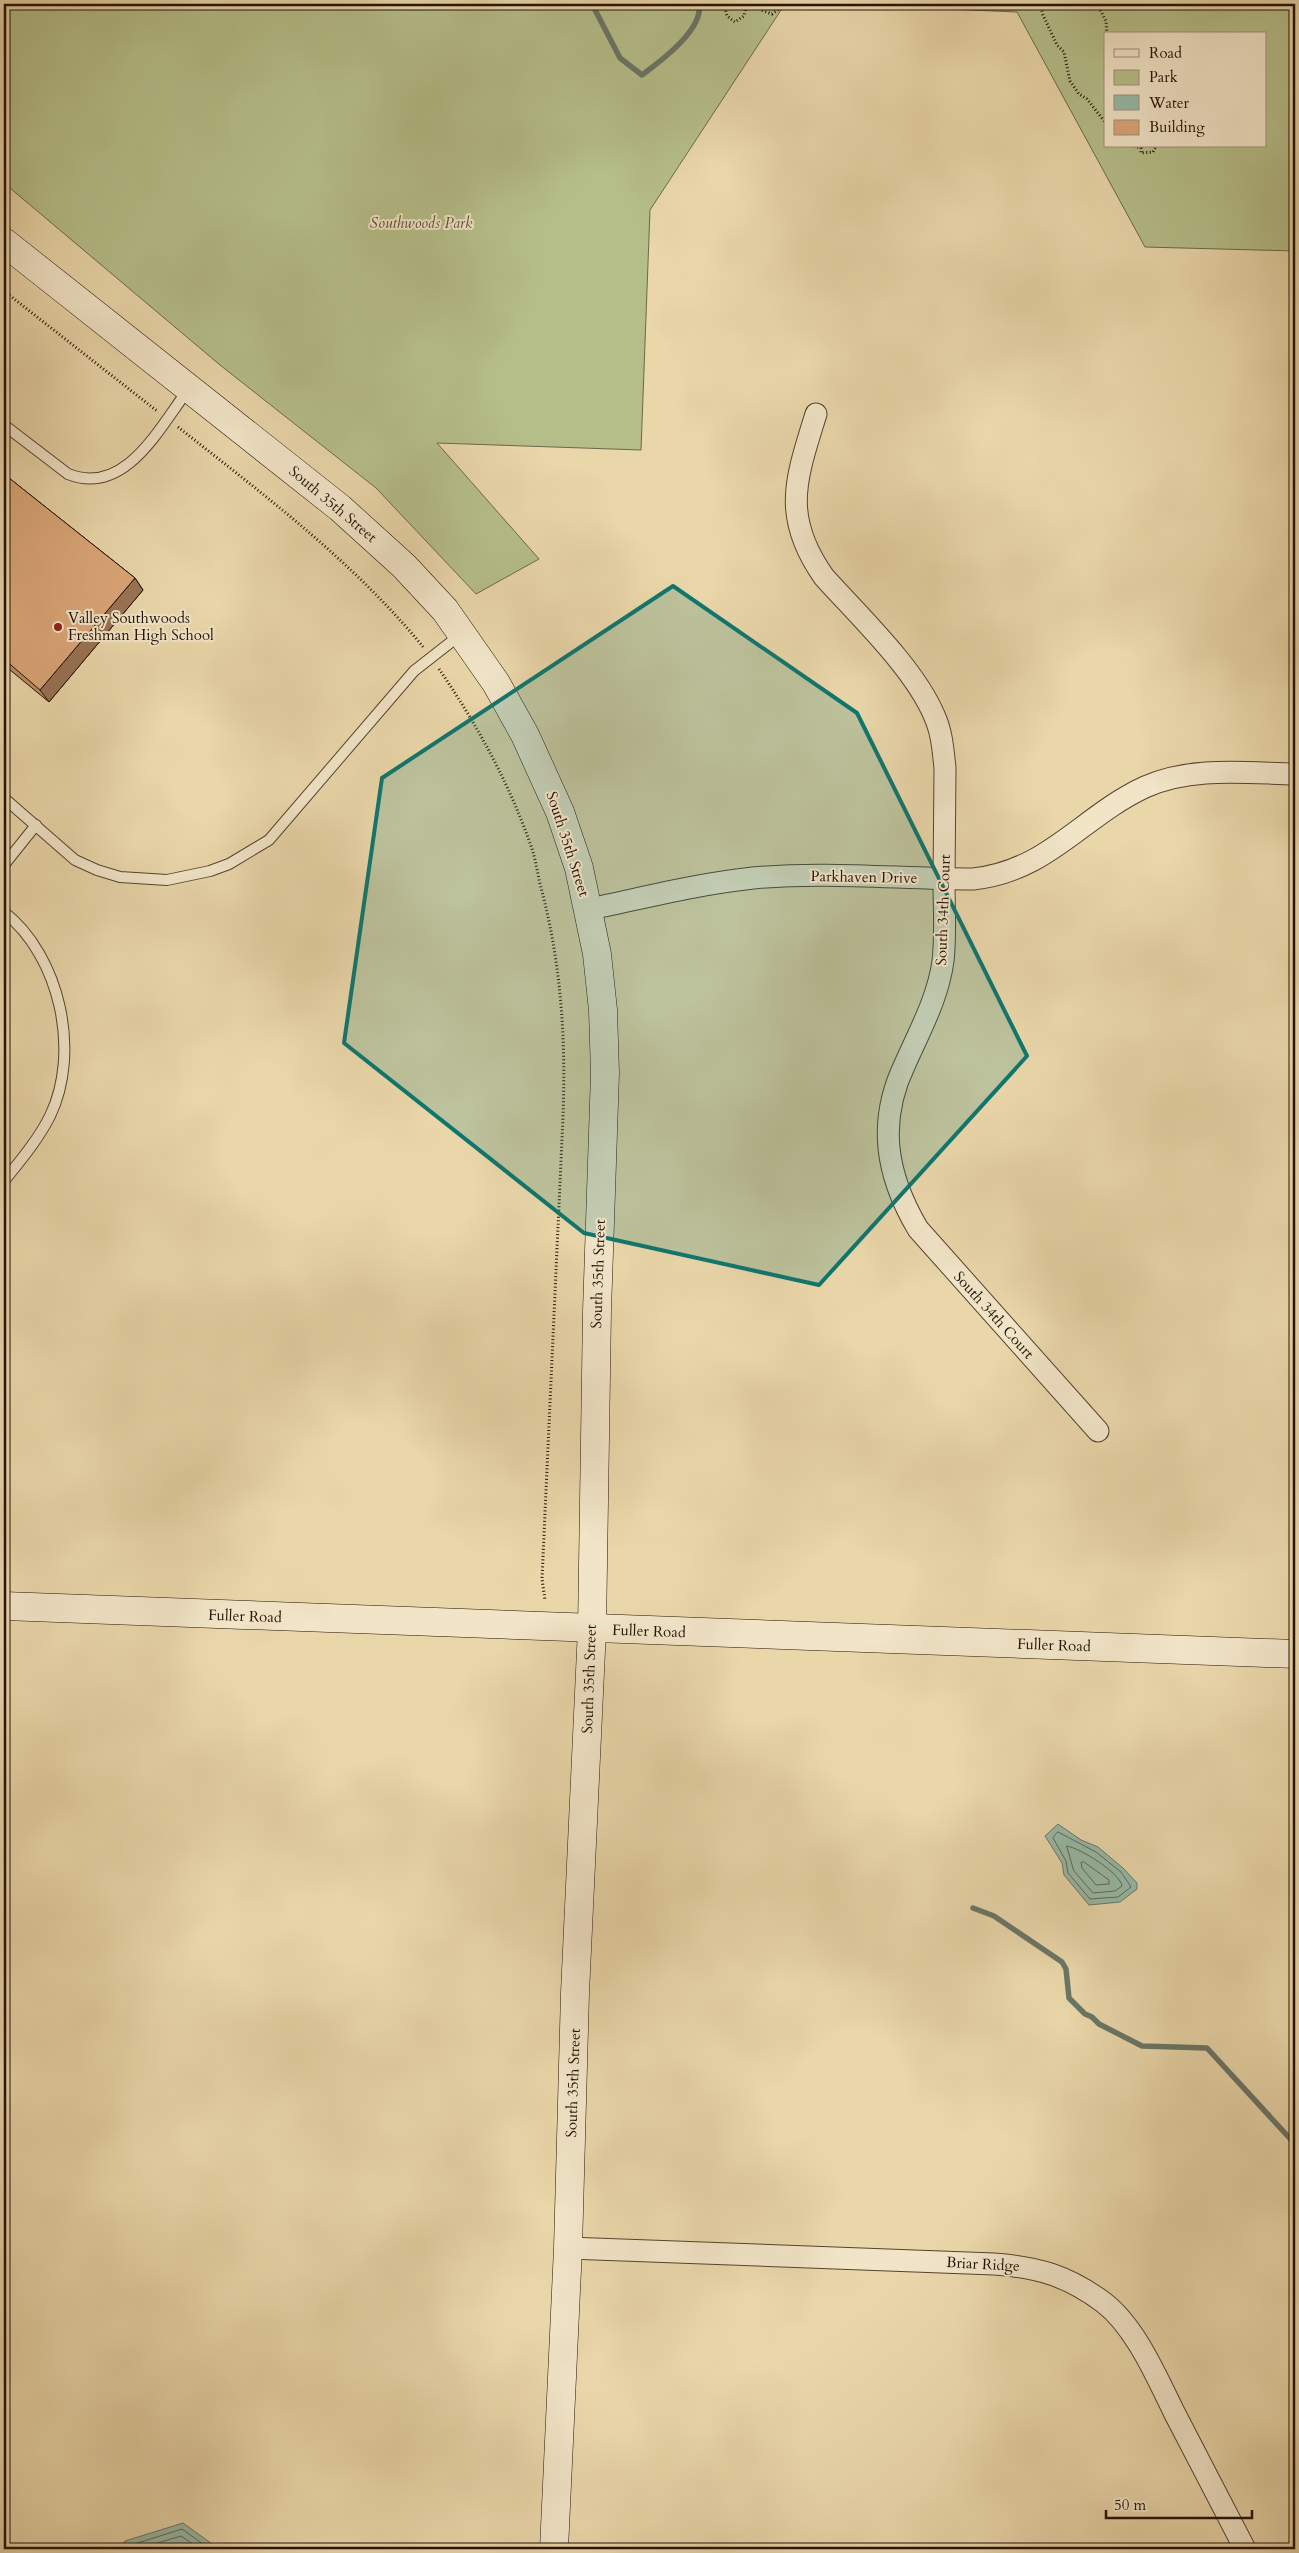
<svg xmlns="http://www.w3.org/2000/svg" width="1299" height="2553" font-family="Cardo,serif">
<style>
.green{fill:#b5be89;stroke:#6c6848;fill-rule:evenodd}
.water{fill:#97b9a7;stroke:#697667}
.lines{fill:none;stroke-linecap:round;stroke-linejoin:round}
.shore{stroke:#5e6657;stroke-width:1}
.stream{stroke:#697667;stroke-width:5.5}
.lane-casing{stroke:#554330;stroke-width:12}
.street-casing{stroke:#554330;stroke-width:23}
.secondary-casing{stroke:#241207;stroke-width:29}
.path{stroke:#241207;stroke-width:3;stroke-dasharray:1 2.5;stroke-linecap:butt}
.lane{stroke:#f1e4c7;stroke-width:10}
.street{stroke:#f1e4c7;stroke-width:21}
.secondary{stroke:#f1e4c7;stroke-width:28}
.wall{fill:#bb8f67;stroke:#241207}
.shaded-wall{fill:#997454;stroke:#241207}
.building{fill:#daa678;stroke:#241207}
.marked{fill:#0f766e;fill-opacity:0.2;stroke:#0f766e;stroke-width:4;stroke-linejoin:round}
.poi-dot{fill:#8f2418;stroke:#f1e4c7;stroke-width:2}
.labels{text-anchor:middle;stroke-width:4;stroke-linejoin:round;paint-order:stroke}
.park-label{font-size:15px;font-style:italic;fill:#574e34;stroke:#f1e4c7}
.street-label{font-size:15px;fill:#241207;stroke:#f1e4c7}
.poi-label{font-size:15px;fill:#241207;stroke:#f1e4c7;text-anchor:start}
</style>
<rect width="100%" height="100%" fill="#e9d6a9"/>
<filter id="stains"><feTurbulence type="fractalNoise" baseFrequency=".004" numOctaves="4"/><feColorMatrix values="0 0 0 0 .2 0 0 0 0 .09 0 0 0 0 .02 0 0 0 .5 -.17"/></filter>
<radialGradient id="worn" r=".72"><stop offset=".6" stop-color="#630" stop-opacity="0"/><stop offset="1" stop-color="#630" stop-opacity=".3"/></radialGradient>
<!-- green -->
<g class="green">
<polygon points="4,4 785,4 650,210 641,450 437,443 539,559 476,594 376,488 220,365 4,183"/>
<path d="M828,4H1295V251L1145,247L1017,12ZM1105,34H1265V146H1105Z"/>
</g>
<!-- water -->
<g class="water">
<polygon points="1058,1824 1081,1840 1098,1847 1124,1869 1137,1883 1137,1889 1120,1902 1089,1905 1064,1875 1062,1863 1045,1836"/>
<polygon points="183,2523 219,2549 117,2549 125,2541"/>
</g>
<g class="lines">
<!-- shore -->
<g class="shore">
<polygon points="1058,1832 1096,1852 1121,1872 1131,1887 1118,1897 1090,1899 1068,1873 1066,1861 1053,1838"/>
<path d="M1067,1846C1080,1848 1120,1873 1122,1886L1115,1891L1093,1893L1074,1871Z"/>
<polygon points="1084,1862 1109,1880 1109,1884 1096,1885 1082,1868 1081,1863"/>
<polyline points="124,2549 128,2546 182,2529 210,2549"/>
<polyline points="137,2549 181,2536 200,2549"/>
</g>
<!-- stream -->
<g class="stream">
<path d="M592,4L620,58L642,75C661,61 704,29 699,4"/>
<polyline points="973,1908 994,1916 1062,1962 1066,1969 1069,1998 1085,2014 1092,2017 1099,2024 1142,2046 1207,2048 1295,2144"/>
</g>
<defs>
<g id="lane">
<path d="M4,425L68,474C125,497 159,428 188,390"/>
<polyline points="4,798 75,860 97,870 120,877 167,880 210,871 229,864 269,840 414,671 460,635"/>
<polyline points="4,865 36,825"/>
<path d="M4,912C60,956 81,1052 50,1116C38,1140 20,1161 4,1181"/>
</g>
<g id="street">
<path d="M816,414C796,479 781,516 824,577C859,616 914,668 934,715C942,732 943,750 945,768C945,806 944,844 944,882C944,908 946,935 943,961C938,998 920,1030 905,1064C877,1122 886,1175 918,1229L1098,1431"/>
<path d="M589,909C643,898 697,884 753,878C826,871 900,879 973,879C1048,871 1081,817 1145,787C1191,766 1246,773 1295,774"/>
<path d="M568,2248L994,2264C1038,2267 1068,2276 1103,2302C1136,2327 1157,2378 1175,2414C1198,2459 1222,2504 1245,2549"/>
</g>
<g id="secondary">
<polyline points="4,242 340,508 404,566 445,610 496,683 525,735 560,812 579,868 597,954 603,1010 605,1073 597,1311 592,1629 575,1993 568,2248 554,2549"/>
<polyline points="4,1606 1295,1654"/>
</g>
</defs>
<!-- lane casing -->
<use href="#lane" class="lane-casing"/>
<!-- street casing -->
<use href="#street" class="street-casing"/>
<!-- secondary casing -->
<use href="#secondary" class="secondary-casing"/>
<!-- path -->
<g class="path">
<polyline points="724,4 727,16 735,22 744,16 747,4"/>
<polyline points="761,4 761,10 772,14 786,4"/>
<polyline points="1040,4 1043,15 1057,45 1064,52 1070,81 1079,94 1087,99 1105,122"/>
<polyline points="1097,4 1106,21 1107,34"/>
<polyline points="1134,146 1141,148 1141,153 1153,152 1156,146"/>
<polyline points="4,291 157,411"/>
<path d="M178,427C264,495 354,562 424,648"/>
<path d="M439,669C476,723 508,781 530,843C535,856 537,870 540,884C561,961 566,1037 563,1117L542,1579L545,1600"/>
</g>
<!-- lane -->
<use href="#lane" class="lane"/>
<!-- street -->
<use href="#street" class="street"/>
<!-- secondary -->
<use href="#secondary" class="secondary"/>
</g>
<!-- wall -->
<polygon class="wall" points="4,474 135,578 143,590 49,702 4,665"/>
<!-- shaded-wall -->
<polygon class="shaded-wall" points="135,578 143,590 49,702 40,690"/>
<!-- building -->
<polygon class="building" points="4,474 135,578 40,690 4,659"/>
<!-- marked area -->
<path class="marked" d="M673,586L857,713L1027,1056L819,1285L584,1233L344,1043L382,778Z"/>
<!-- markers -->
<circle class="poi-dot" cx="58" cy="627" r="5"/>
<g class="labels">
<!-- park labels -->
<g class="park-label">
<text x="421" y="228">Southwoods Park</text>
</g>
<!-- street labels -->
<g class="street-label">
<text transform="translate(333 504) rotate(40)" y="5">South 35th Street</text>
<text transform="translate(568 844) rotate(72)" y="5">South 35th Street</text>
<text transform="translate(864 877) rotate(1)" y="5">Parkhaven Drive</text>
<text transform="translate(943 910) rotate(-88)" y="5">South 34th Court</text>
<text transform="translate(598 1274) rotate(-88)" y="5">South 35th Street</text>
<text transform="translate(994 1315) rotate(48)" y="5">South 34th Court</text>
<text transform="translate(245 1616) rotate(2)" y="5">Fuller Road</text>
<text transform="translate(649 1631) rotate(2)" y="5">Fuller Road</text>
<text transform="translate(1054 1645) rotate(2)" y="5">Fuller Road</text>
<text transform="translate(589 1679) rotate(-88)" y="5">South 35th Street</text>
<text transform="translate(573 2083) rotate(-88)" y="5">South 35th Street</text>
<text transform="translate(983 2264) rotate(3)" y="5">Briar Ridge</text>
</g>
<!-- poi labels -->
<g class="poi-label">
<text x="68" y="623">Valley Southwoods<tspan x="68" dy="17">Freshman High School</tspan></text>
</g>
</g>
<!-- margin -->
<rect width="1299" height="2553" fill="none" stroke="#e9d6a9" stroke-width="20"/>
<rect x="5" y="5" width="1289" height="2543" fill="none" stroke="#241207" stroke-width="2.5"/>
<rect x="10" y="10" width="1279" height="2533" fill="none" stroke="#241207"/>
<!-- legend -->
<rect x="1104" y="32" width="162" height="115" fill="#f1e4c7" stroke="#9f907a"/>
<rect x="1114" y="49" width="25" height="8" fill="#f1e4c7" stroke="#9f907a"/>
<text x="1149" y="58" font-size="15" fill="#241207">Road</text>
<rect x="1114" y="70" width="25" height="15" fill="#b5be89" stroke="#9f907a"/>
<text x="1149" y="82" font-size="15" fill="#241207">Park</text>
<rect x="1114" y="95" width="25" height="15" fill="#97b9a7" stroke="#9f907a"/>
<text x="1149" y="108" font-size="15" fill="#241207">Water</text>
<rect x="1114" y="120" width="25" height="15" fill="#daa678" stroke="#9f907a"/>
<text x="1149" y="132" font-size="15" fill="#241207">Building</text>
<!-- scale -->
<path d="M1106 2510v8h146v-8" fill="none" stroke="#241207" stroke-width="2.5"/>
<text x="1114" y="2510" font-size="15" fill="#241207" stroke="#f1e4c7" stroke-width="4" paint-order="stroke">50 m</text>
<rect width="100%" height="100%" filter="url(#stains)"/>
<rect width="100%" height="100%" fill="url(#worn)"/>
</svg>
